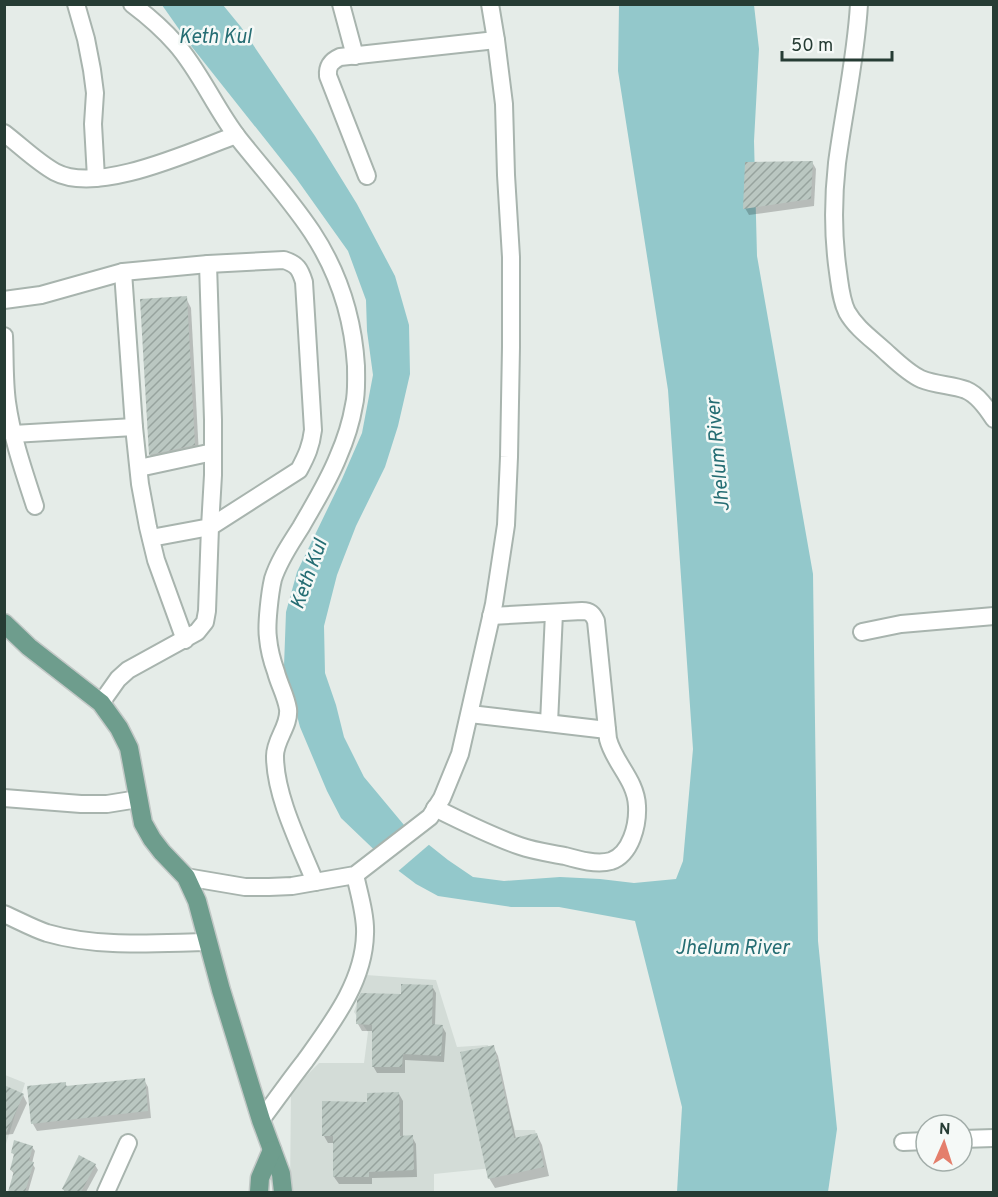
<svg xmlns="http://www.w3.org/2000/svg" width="998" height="1197" font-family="Overpass,sans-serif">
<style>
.built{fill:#d3dcd7}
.water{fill:#93c8cb}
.pier{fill:#e5ece8}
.shadow{fill:#0003}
.building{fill:url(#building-hatch)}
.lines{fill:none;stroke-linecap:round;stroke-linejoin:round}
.minor-casing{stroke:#a8b4ae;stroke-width:20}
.major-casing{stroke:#c2c8c6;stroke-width:21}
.minor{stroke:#fff;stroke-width:16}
.major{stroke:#6e9d8d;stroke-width:18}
.labels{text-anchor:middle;stroke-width:5;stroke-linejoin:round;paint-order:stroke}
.water-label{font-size:20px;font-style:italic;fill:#256d73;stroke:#f5f9f7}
</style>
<defs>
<pattern id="building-hatch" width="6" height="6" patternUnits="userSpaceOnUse" patternTransform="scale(1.5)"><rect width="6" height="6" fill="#bac7c1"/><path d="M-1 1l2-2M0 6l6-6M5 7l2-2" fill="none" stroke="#97a39e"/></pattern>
</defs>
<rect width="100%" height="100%" fill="#e5ece8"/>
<!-- built -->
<g class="built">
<polygon points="366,975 436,980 457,1047 488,1045 515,1130 535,1130 543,1163 434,1174 434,1192 290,1192 291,1091 319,1063 364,1063 368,1032 354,1012"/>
<polygon points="5,1075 25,1083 5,1147"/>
</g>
<!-- water -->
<polygon class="water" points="162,5 223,5 241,27 315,136 357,204 395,276 409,325 410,374 398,426 385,467 356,526 337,575 324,626 325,673 336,705 344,737 364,777 404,825 448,860 473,877 504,881 560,877 600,879 634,883 676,879 683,861 693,749 668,390 618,71 619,5 754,5 759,49 754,141 757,256 813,574 818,941 837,1129 828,1192 677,1192 682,1107 635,921 559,907 511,907 438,896 416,884 387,862 341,818 327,791 300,727 284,666 286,612 297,572 342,479 362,433 373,375 367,331 366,300 348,251 296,178 188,42"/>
<!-- pier -->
<polygon class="pier" points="407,823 431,843 396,873 371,851"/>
<!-- shadow -->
<g class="shadow">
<polygon points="812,162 816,169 814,206 749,215 745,208"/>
<polygon points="186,298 191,308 199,455 156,464 150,455"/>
<polygon points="432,986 436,993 435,1026 442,1026 446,1033 444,1062 405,1060 405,1073 377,1073 373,1066 374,1031 362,1031 358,1024 402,995"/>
<polygon points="493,1046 498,1056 516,1139 537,1135 542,1145 549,1176 495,1188 489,1178"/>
<polygon points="144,1080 148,1087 151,1118 37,1131 33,1124 29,1087 65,1083 68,1088"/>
<polygon points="399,1094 403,1101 403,1137 412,1137 416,1144 417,1177 372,1178 372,1184 339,1184 334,1177 334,1143 328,1143 324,1136 369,1103"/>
<polygon points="23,1095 27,1103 13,1134 4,1135"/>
<polygon points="32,1147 35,1151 32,1163 35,1168 28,1192 10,1192 15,1175 11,1170 15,1157 13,1153"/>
<polygon points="95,1165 98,1170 86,1192 65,1192 63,1189"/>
</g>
<!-- building -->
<g class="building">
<polygon points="813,161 811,199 743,209 745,162"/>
<polygon points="187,296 195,445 149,455 140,299"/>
<polygon points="401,984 433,985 432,1024 443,1025 441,1056 403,1054 402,1067 372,1067 372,1025 356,1024 357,1000 361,993 401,994"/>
<polygon points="494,1045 514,1138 537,1133 544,1167 488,1179 460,1052"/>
<polygon points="145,1078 148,1111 31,1124 27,1086 66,1082 66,1086"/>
<polygon points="4,1085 24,1094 4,1137"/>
<polygon points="399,1092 400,1136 413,1135 414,1170 369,1172 369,1177 333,1177 333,1136 322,1136 322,1101 367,1102 367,1093"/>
<polygon points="14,1140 33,1146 29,1161 34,1162 25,1192 8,1192 14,1171 10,1170 14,1154 11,1153"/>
<polygon points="79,1155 96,1164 81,1192 68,1192 62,1189"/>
</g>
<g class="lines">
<defs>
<g id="minor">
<polyline points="76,4 86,39 92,70 95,93 93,124 96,178"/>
<path d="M132,4C148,16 163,29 176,44C200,71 216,110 239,139C263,169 290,199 312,232C339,273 353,317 356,366C356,379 357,393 354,405C351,423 345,441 338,457C328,482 314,504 301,527C291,543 279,560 273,579C270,592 266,625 268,638C269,649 272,661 276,672C279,684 286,696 288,709C290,726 275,739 275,756C275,796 300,845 315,882"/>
<polyline points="341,4 355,56"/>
<path d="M859,4C856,58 844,110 837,163C833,199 833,237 838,272C840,286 841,300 847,312C856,328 872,339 885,351C896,361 908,373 921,379C936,385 952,385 966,390C978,395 987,408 994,419"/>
<path d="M4,133C21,146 37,162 55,172C98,195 192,151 236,135"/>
<path d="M367,176L328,76C327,66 331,61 340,57L496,40"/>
<polyline points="123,272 134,427 140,484 148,527 156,560 185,640"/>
<path d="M4,300L41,295L123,272L208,264L284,260C297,264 300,269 304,282L313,430C311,446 307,455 299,470L210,527L207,611L205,622L197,632L128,670L118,679L101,703"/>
<path d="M4,336C5,357 4,380 7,402C12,438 24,472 35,506"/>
<polyline points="13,434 134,427"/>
<polyline points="139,468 213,452"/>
<polyline points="151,538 210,527 213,475 213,420 208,264"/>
<polyline points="862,632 901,624 994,616"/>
<polyline points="470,714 607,730"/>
<polyline points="549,723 554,613"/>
<polyline points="4,798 81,804 107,804 138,799"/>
<path d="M435,808C463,822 491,836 520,846C534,851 550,853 565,856C579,860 597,865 611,861C631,854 638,825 637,806C636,780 614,763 608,739L596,621C593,614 590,611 582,611L491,616"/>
<polyline points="186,877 245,887 269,887 292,886 355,875 430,817 442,798 460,754 494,604 506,525 509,457 511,347 511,257 506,175 504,104 496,40 490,4"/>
<path d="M4,914C18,920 32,928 47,933C99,948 154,943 207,942"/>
<path d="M261,1120C276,1100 290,1080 305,1061C332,1023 364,982 365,934C366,916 359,893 355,875"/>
<polyline points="962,1139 994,1138"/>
<polyline points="903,1142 926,1141"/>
<polyline points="106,1192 128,1143"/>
</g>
<g id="major">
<polyline points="4,623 29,647 101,703 119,728 129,748 143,823 152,839 162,852 186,877 197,901 221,990 261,1120 281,1174 283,1192"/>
<polyline points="259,1192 260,1178 272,1150"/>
</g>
</defs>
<!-- minor casing -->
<use href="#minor" class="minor-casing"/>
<!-- major casing -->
<use href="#major" class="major-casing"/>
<!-- minor -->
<use href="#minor" class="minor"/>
<!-- major -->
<use href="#major" class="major"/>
</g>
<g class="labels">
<!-- water labels -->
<g class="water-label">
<text x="215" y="43">Keth Kul</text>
<text transform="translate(717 455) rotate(-95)" y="7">Jhelum River</text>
<text transform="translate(308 574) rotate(-70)" y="7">Keth Kul</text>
<text x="732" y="954">Jhelum River</text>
</g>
</g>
<!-- border -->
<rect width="998" height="1197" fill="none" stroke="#263c34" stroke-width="12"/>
<!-- north arrow -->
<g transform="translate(944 1143) rotate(3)"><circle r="28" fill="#f5f9f7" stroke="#a2ada9" stroke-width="1.5"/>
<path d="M0-4.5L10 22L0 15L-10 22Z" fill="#e47e6b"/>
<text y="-9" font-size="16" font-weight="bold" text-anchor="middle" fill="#263c34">N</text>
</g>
<!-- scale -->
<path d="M782 51v9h110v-9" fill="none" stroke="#263c34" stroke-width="3"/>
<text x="791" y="51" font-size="18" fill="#263c34" stroke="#f5f9f7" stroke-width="4.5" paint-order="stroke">50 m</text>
</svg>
